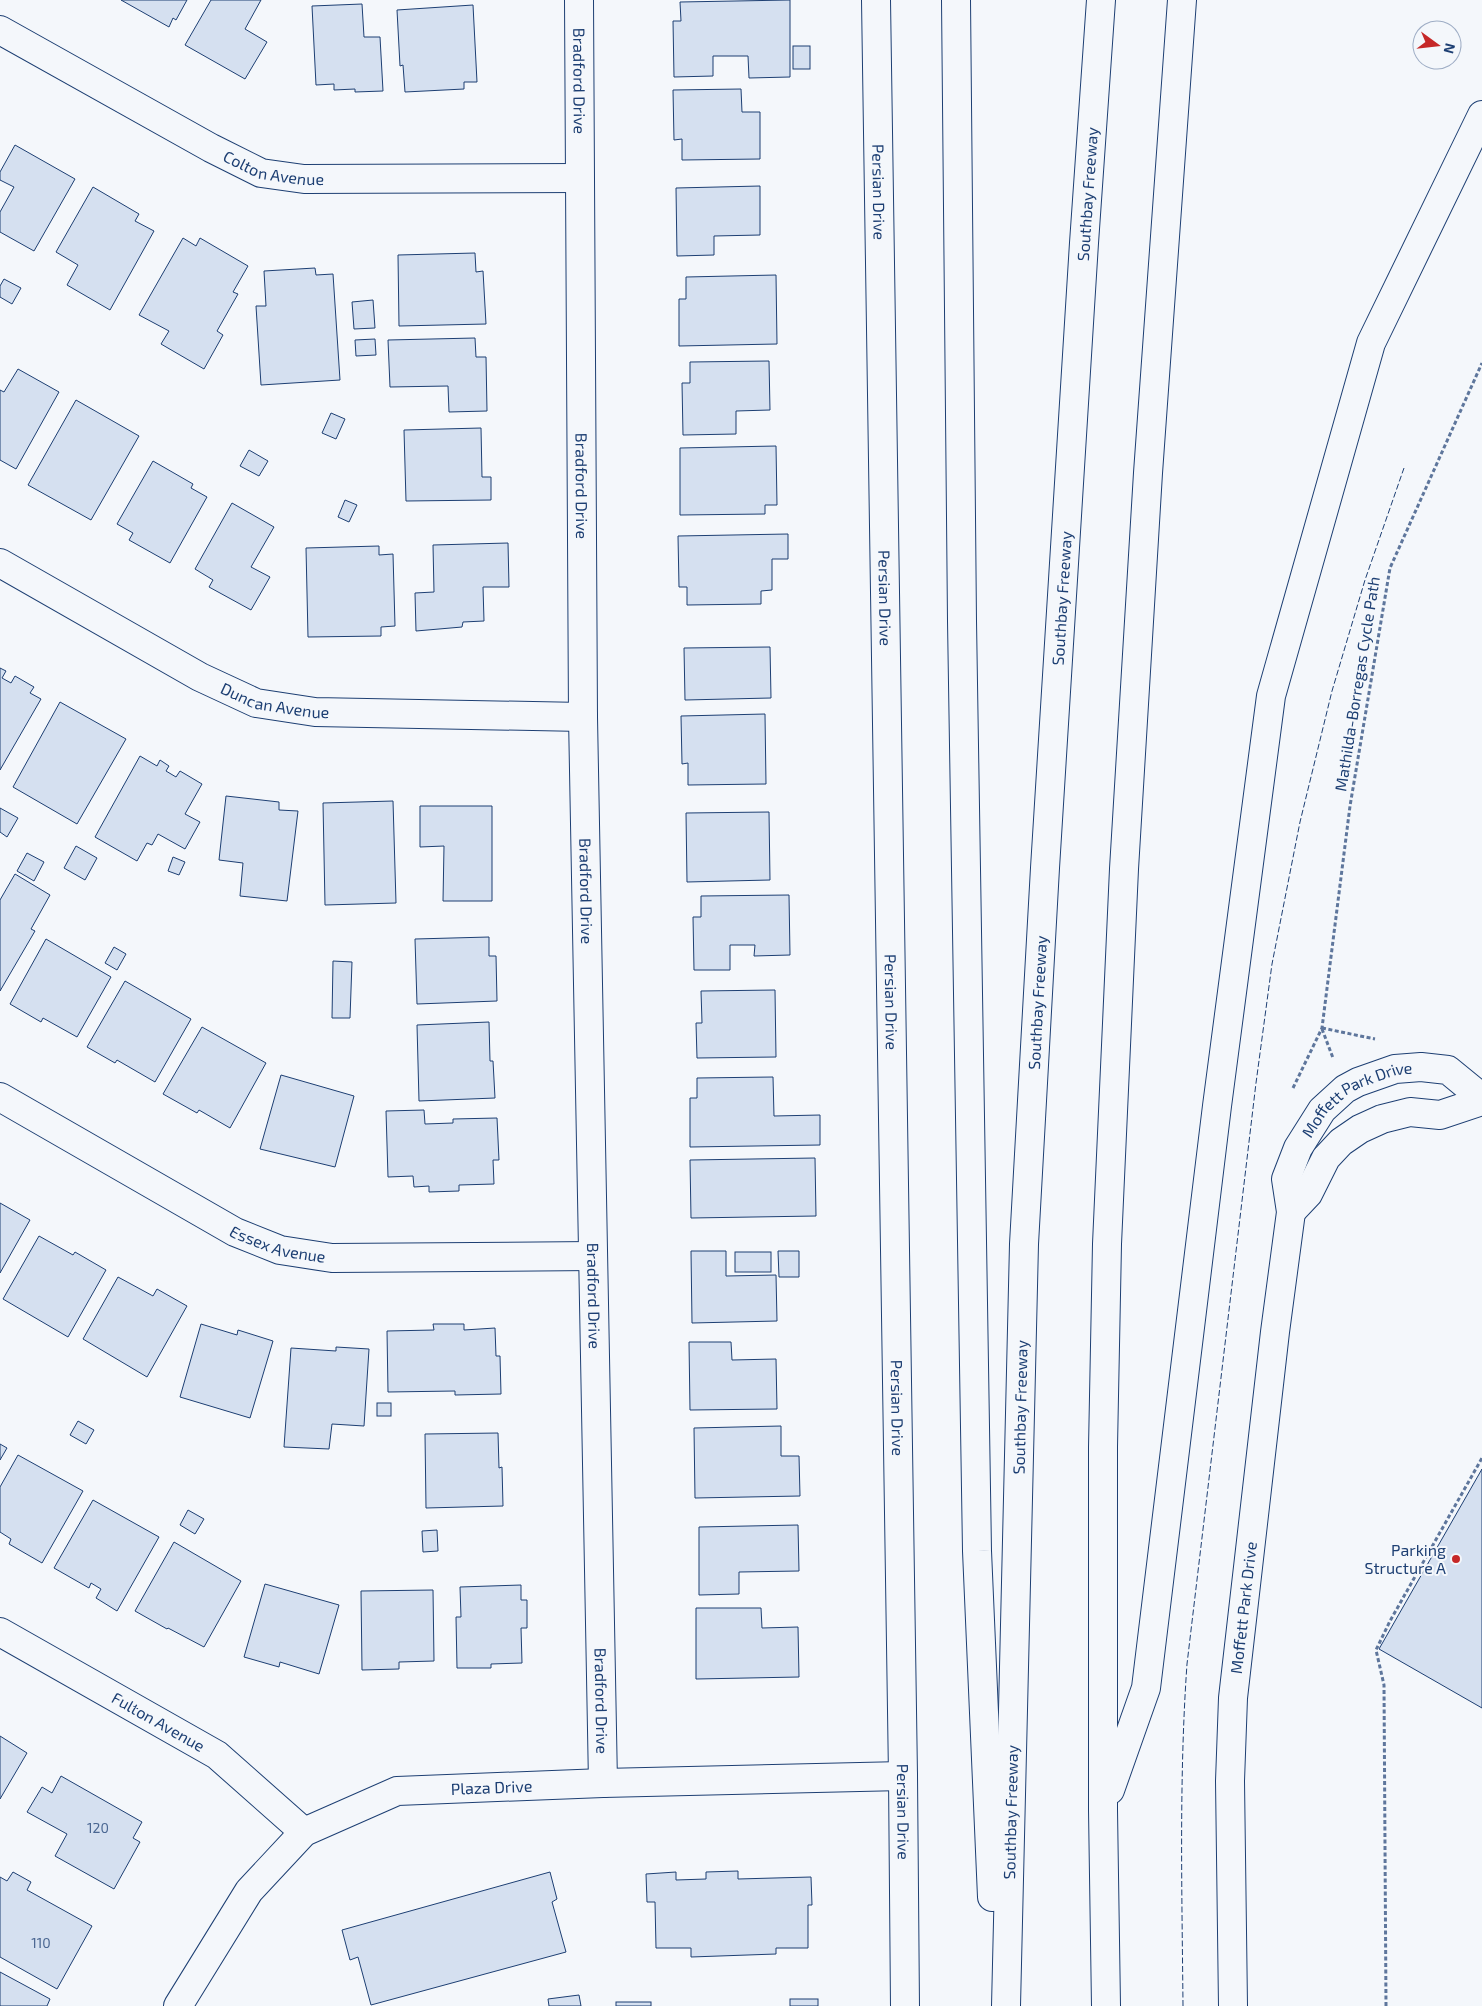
<svg xmlns="http://www.w3.org/2000/svg" width="1482" height="2006" font-family="'Exo 2',sans-serif">
<style>
.building{fill:#d5e0f0;stroke:#1d3f73}
.lines{fill:none;stroke-linecap:round;stroke-linejoin:round}
.minor-casing{stroke:#1d3f73;stroke-width:30}
.highway-casing{stroke:#1d3f73;stroke-width:30}
.path{stroke:#5e769c;stroke-width:3;stroke-dasharray:4 2.5;stroke-linecap:butt}
.minor{stroke:#f4f7fb;stroke-width:28}
.highway{stroke:#f4f7fb;stroke-width:28}
.fence{stroke:#1d3f73;stroke-width:1;stroke-dasharray:6 2.5;stroke-linecap:butt}
.poi-dot{fill:#c62828;stroke:#f4f7fb;stroke-width:2}
.labels{text-anchor:middle;stroke-width:4;stroke-linejoin:round;paint-order:stroke}
.number-label{font-size:14px;fill:#4b6792}
.street-label{font-size:16px;fill:#1d3f73;stroke:#f4f7fb}
.poi-label{font-size:16px;fill:#1d3f73;stroke:#f4f7fb;text-anchor:end}
</style>
<rect width="100%" height="100%" fill="#f4f7fb"/>
<!-- building -->
<g class="building">
<polygon points="121,0 187,0 176,20 173,18 169,27"/>
<polygon points="211,0 261,0 245,29 267,42 245,79 185,45"/>
<polygon points="790,0 790,77 749,78 748,56 713,56 713,76 674,77 673,21 681,21 680,2"/>
<polygon points="362,4 364,37 380,37 383,91 355,92 355,89 334,90 334,84 316,85 312,6"/>
<polygon points="473,5 477,82 464,82 464,89 405,92 403,65 400,66 397,10"/>
<rect x="793" y="46" width="17" height="23"/>
<polygon points="741,89 742,112 760,112 760,159 682,160 682,139 674,140 673,90"/>
<polygon points="15,145 75,179 34,251 0,232 0,212 14,187 0,180 0,172"/>
<polygon points="760,186 760,235 714,236 714,255 677,256 676,188"/>
<polygon points="93,187 139,214 135,221 154,231 110,310 67,285 78,265 56,252"/>
<polygon points="183,238 196,246 200,238 248,266 233,292 238,294 217,331 223,335 204,369 161,344 169,331 139,315"/>
<polygon points="475,253 476,272 483,271 486,324 399,326 398,255"/>
<polygon points="315,268 316,275 333,274 340,380 261,385 256,306 266,306 264,271"/>
<polygon points="776,275 777,344 679,346 679,299 686,299 686,277"/>
<polygon points="4,279 21,288 12,304 0,297 0,286"/>
<polygon points="373,300 375,328 354,329 352,302"/>
<polygon points="475,338 476,357 486,357 487,411 449,412 448,386 390,387 388,340"/>
<polygon points="375,339 376,355 356,356 355,340"/>
<polygon points="769,361 770,410 736,411 736,434 683,435 682,383 690,383 690,362"/>
<polygon points="18,369 59,392 16,469 0,460 0,390 4,392"/>
<polygon points="76,400 139,436 91,520 28,485"/>
<polygon points="331,413 345,419 336,439 322,433"/>
<polygon points="481,428 482,477 491,477 491,500 406,501 404,430"/>
<polygon points="776,446 777,505 765,505 765,514 680,515 680,448"/>
<polygon points="249,450 268,461 259,476 240,466"/>
<polygon points="153,461 193,484 191,488 207,497 170,563 129,540 133,533 117,524"/>
<polygon points="345,500 357,505 349,522 338,517"/>
<polygon points="232,503 274,527 251,567 270,577 251,610 209,587 213,580 195,569"/>
<polygon points="788,534 788,559 772,559 772,590 761,591 761,604 687,605 687,587 679,587 678,536"/>
<polygon points="508,543 509,587 483,587 484,621 463,622 462,627 416,631 415,593 434,592 433,545"/>
<polygon points="379,546 379,555 393,554 395,626 381,627 381,636 308,637 306,548"/>
<polygon points="770,647 771,698 685,700 684,648"/>
<polygon points="0,668 6,671 2,678 11,683 15,676 34,687 30,693 41,699 0,770"/>
<polygon points="60,702 126,739 77,824 13,787"/>
<polygon points="765,714 766,784 688,785 688,763 682,764 681,716"/>
<polygon points="140,756 157,766 160,760 169,766 166,771 176,777 180,771 202,784 185,814 200,822 185,849 158,834 152,845 147,843 137,861 95,837"/>
<polygon points="226,796 279,802 279,810 298,811 287,901 240,896 243,863 219,860"/>
<polygon points="393,801 396,903 325,905 323,803"/>
<polygon points="420,806 492,806 492,901 443,901 444,846 420,847"/>
<polygon points="0,808 18,818 7,837 0,832"/>
<polygon points="769,812 770,880 687,882 686,813"/>
<polygon points="76,846 97,858 85,880 64,868"/>
<polygon points="27,853 44,862 34,881 17,871"/>
<polygon points="173,857 185,862 179,875 168,871"/>
<polygon points="15,874 50,895 31,929 35,931 0,991 0,900"/>
<polygon points="789,895 790,955 754,956 755,945 730,945 730,970 694,970 693,917 701,917 701,896"/>
<polygon points="489,937 489,956 496,956 497,1001 417,1004 415,939"/>
<polygon points="46,939 111,977 77,1037 43,1018 41,1022 10,1004"/>
<polygon points="114,947 126,954 117,970 105,963"/>
<polygon points="333,961 352,962 350,1018 332,1018"/>
<polygon points="125,981 191,1019 155,1082 117,1060 115,1063 87,1047"/>
<polygon points="775,990 776,1057 697,1058 696,1023 702,1023 701,991"/>
<polygon points="489,1022 490,1061 493,1061 495,1098 419,1101 417,1025"/>
<polygon points="202,1027 266,1063 230,1128 199,1110 197,1113 163,1094"/>
<polygon points="281,1075 354,1096 335,1167 260,1149"/>
<polygon points="773,1077 774,1116 820,1115 820,1145 690,1147 690,1098 697,1098 697,1078"/>
<polygon points="424,1110 425,1124 453,1123 453,1119 497,1118 499,1160 493,1160 494,1184 459,1185 459,1191 429,1192 429,1186 414,1187 413,1176 388,1177 386,1111"/>
<polygon points="815,1158 816,1216 691,1218 690,1160"/>
<polygon points="0,1203 30,1220 0,1273"/>
<polygon points="39,1236 73,1255 75,1252 106,1270 68,1337 3,1299"/>
<polygon points="691,1251 726,1251 726,1276 776,1275 777,1321 692,1323"/>
<polygon points="778,1251 799,1251 799,1277 779,1277"/>
<rect x="735" y="1252" width="36" height="20"/>
<polygon points="118,1277 153,1296 157,1289 187,1306 147,1377 83,1339"/>
<polygon points="201,1324 237,1335 238,1330 273,1341 250,1418 180,1397"/>
<polygon points="433,1324 464,1324 464,1330 495,1328 496,1356 500,1356 501,1394 455,1395 455,1391 388,1392 387,1331 434,1330"/>
<polygon points="689,1342 731,1342 732,1360 776,1359 777,1409 690,1410"/>
<polygon points="336,1347 369,1349 364,1426 332,1424 329,1449 284,1447 291,1348 336,1351"/>
<rect x="377" y="1403" width="14" height="13"/>
<polygon points="78,1421 94,1430 86,1444 70,1435"/>
<polygon points="781,1426 781,1456 799,1456 800,1496 695,1498 694,1428"/>
<polygon points="498,1433 499,1468 502,1467 503,1506 426,1508 425,1434"/>
<polygon points="0,1444 7,1448 0,1460"/>
<polygon points="18,1455 83,1491 42,1563 9,1544 11,1539 0,1532 0,1487"/>
<polygon points="1482,1469 1482,1708 1379,1649"/>
<polygon points="93,1500 159,1537 117,1611 96,1598 101,1589 91,1583 89,1588 54,1568"/>
<polygon points="188,1510 204,1519 195,1534 180,1525"/>
<polygon points="798,1525 799,1571 739,1572 739,1594 699,1595 699,1527"/>
<polygon points="437,1530 438,1551 423,1552 422,1531"/>
<polygon points="174,1542 241,1581 204,1647 168,1628 167,1629 135,1611"/>
<polygon points="265,1584 339,1605 319,1674 280,1662 279,1667 244,1657"/>
<polygon points="521,1585 521,1600 527,1600 527,1628 521,1628 522,1663 491,1664 491,1668 457,1668 456,1617 461,1617 460,1587"/>
<polygon points="433,1590 434,1661 399,1662 399,1669 362,1670 361,1591"/>
<polygon points="696,1608 761,1608 762,1628 798,1627 799,1677 696,1679"/>
<polygon points="0,1736 27,1753 0,1799"/>
<polygon points="61,1776 142,1822 133,1838 140,1842 114,1889 55,1856 67,1834 27,1812 42,1787 52,1793"/>
<polygon points="738,1871 738,1879 811,1877 812,1905 808,1905 808,1948 776,1948 776,1954 691,1957 691,1948 656,1948 655,1902 647,1902 646,1874 676,1872 676,1880 706,1879 706,1872"/>
<polygon points="13,1872 31,1882 27,1890 92,1926 57,1989 0,1957 0,1877 7,1881"/>
<polygon points="550,1872 557,1899 552,1902 566,1952 371,2005 358,1957 350,1960 342,1930"/>
<polygon points="0,1972 50,1999 47,2006 0,2006"/>
<polygon points="579,1995 581,2006 549,2006 548,1999"/>
<rect x="790" y="1999" width="28" height="7"/>
<rect x="616" y="2002" width="35" height="4"/>
</g>
<g class="lines">
<defs>
<g id="minor">
<path id="s1" d="M579,0L583,717L603,1783"/>
<path id="s2" d="M876,0L903,1776L905,2006"/>
<path id="s3" d="M0,30L211,148L261,173L304,179L579,178"/>
<path id="s4" d="M0,563L200,677L256,703L315,712L583,717"/>
<path id="s5" d="M0,1097L235,1232L280,1250L332,1258L593,1256"/>
<polyline points="1291,1212 1308,1194 1326,1158 1341,1142 1360,1129 1382,1119 1410,1112 1440,1115 1482,1101"/>
<path id="s6" d="M0,1632L217,1755L304,1832"/>
<path id="s7" d="M178,2006L249,1891L304,1832L397,1791L603,1783L903,1776"/>
<path id="s8" d="M1233,2006L1230,1781L1233,1698L1275,1332L1291,1212L1286,1179L1298,1148L1322,1110L1345,1089L1358,1082L1395,1069L1421,1067L1448,1070L1482,1098"/>
</g>
<g id="highway">
<polyline points="956,0 962,621 977,1551 992,1897"/>
<polyline points="1110,1790 1146,1688 1217,1106 1271,696 1371,343 1482,115"/>
<path id="s9" d="M1006,2006L1024,1244L1045,868L1084,243L1101,0"/>
<polyline points="1106,2006 1103,1810 1103,1447 1107,1244 1124,869 1148,473 1182,0"/>
</g>
</defs>
<!-- minor casing -->
<use href="#minor" class="minor-casing"/>
<!-- highway casing -->
<use href="#highway" class="highway-casing"/>
<!-- path -->
<g class="path">
<polyline points="1322,1028 1375,1039"/>
<polyline points="1322,1029 1333,1058"/>
<polyline points="1293,1088 1322,1028 1350,806 1390,568 1482,363"/>
<polyline points="1386,2006 1384,1685 1376,1650 1390,1621 1482,1458"/>
</g>
<!-- minor -->
<use href="#minor" class="minor"/>
<!-- highway -->
<use href="#highway" class="highway"/>
<!-- fence -->
<path class="fence" d="M1183,2006C1182,1892 1179,1778 1187,1664L1256,1083L1272,964L1300,822L1332,691L1365,580L1404,468"/>
</g>
<!-- markers -->
<circle class="poi-dot" cx="1456" cy="1559" r="5"/>
<g class="labels">
<!-- number labels -->
<g class="number-label">
<text x="98" y="1833">120</text>
<text x="41" y="1948">110</text>
</g>
<!-- street labels -->
<g class="street-label">
<text dy="6" stroke="none"><textPath href="#s1" startOffset="81">Bradford Drive</textPath></text>
<text dy="6" stroke="none"><textPath href="#s3" startOffset="309">Colton Avenue</textPath></text>
<text dy="6" stroke="none"><textPath href="#s2" startOffset="192">Persian Drive</textPath></text>
<text dy="6" stroke="none"><textPath href="#s9" startOffset="1814">Southbay Freeway</textPath></text>
<text dy="6" stroke="none"><textPath href="#s1" startOffset="486">Bradford Drive</textPath></text>
<text dy="6" stroke="none"><textPath href="#s2" startOffset="598">Persian Drive</textPath></text>
<text dy="6" stroke="none"><textPath href="#s9" startOffset="1409">Southbay Freeway</textPath></text>
<text transform="translate(1357 684) rotate(-81)" y="6">Mathilda-Borregas Cycle Path</text>
<text dy="6" stroke="none"><textPath href="#s4" startOffset="310">Duncan Avenue</textPath></text>
<text dy="6" stroke="none"><textPath href="#s1" startOffset="891">Bradford Drive</textPath></text>
<text dy="6" stroke="none"><textPath href="#s9" startOffset="1004">Southbay Freeway</textPath></text>
<text dy="6" stroke="none"><textPath href="#s2" startOffset="1002">Persian Drive</textPath></text>
<text dy="6" stroke="none"><textPath href="#s8" startOffset="945">Moffett Park Drive</textPath></text>
<text dy="6" stroke="none"><textPath href="#s5" startOffset="316">Essex Avenue</textPath></text>
<text dy="6" stroke="none"><textPath href="#s1" startOffset="1296">Bradford Drive</textPath></text>
<text dy="6" stroke="none"><textPath href="#s9" startOffset="599">Southbay Freeway</textPath></text>
<text dy="6" stroke="none"><textPath href="#s2" startOffset="1408">Persian Drive</textPath></text>
<text dy="6" stroke="none"><textPath href="#s8" startOffset="399">Moffett Park Drive</textPath></text>
<text dy="6" stroke="none"><textPath href="#s1" startOffset="1701">Bradford Drive</textPath></text>
<text dy="6" stroke="none"><textPath href="#s6" startOffset="182">Fulton Avenue</textPath></text>
<text dy="6" stroke="none"><textPath href="#s7" startOffset="412">Plaza Drive</textPath></text>
<text dy="6" stroke="none"><textPath href="#s9" startOffset="194">Southbay Freeway</textPath></text>
<text dy="6" stroke="none"><textPath href="#s2" startOffset="1812">Persian Drive</textPath></text>
</g>
<!-- poi labels -->
<g class="poi-label">
<text x="1446" y="1556">Parking<tspan x="1446" dy="18">Structure A</tspan></text>
</g>
</g>
<!-- north arrow -->
<g transform="translate(1437 45) rotate(105)"><circle r="24" fill="#f4f7fb" stroke="#9eadc5"/>
<path d="M0-4L9 19L0 12L-9 19Z" fill="#c62828"/>
<text y="-8" font-size="14" font-weight="bold" text-anchor="middle" fill="#1d3f73">N</text>
</g>
</svg>
